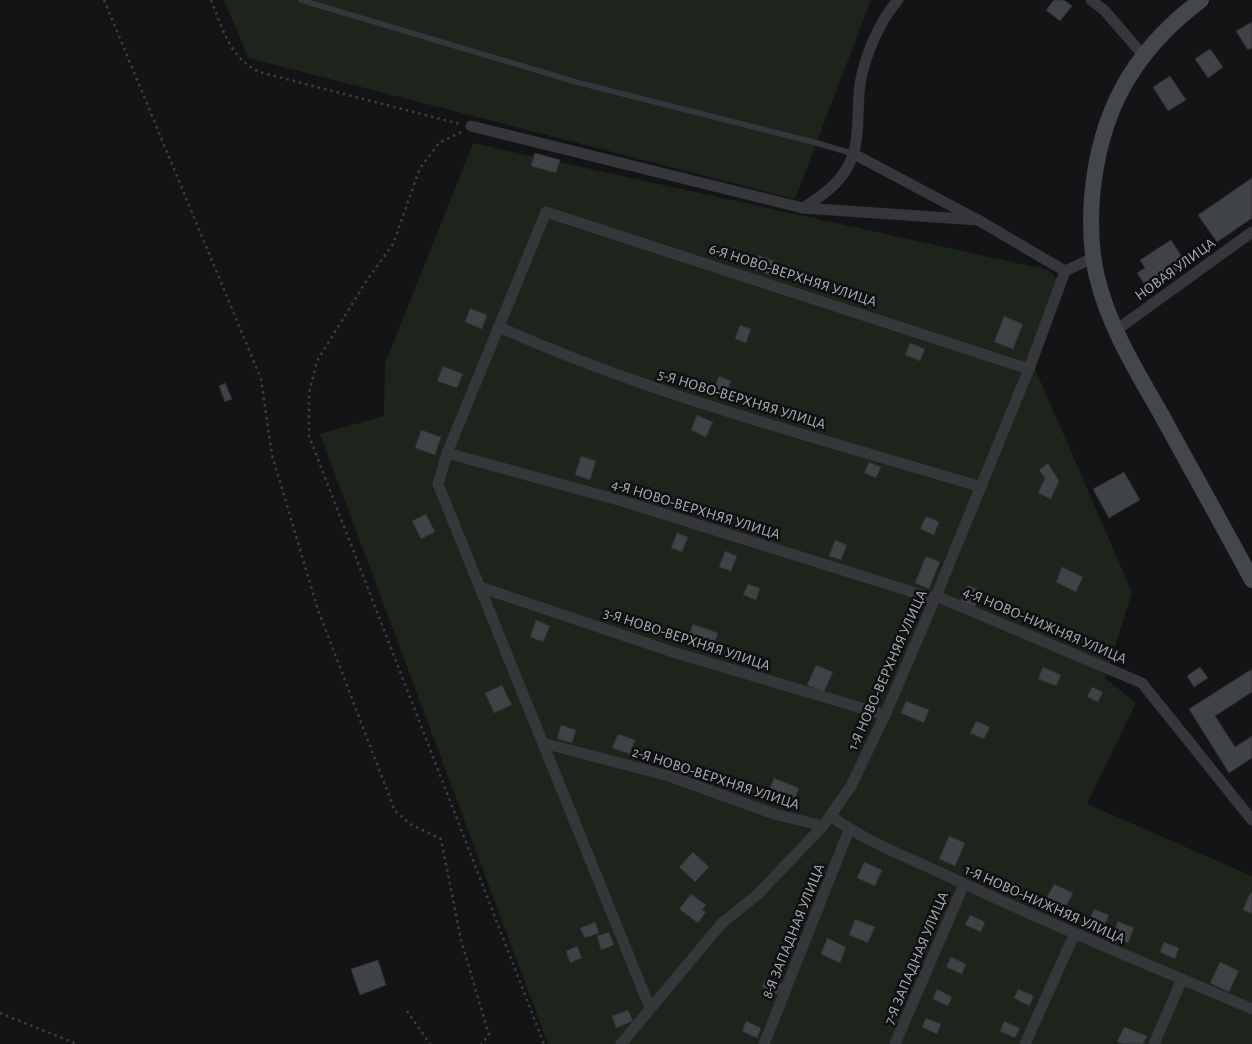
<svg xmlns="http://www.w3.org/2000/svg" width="1252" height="1044" font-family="'Alegreya Sans',sans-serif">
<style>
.green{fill:#1d241c}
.building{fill:#404346;stroke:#2e2f32}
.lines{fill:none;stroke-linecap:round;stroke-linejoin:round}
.path{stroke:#3b3e42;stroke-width:2.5;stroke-dasharray:2.5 4;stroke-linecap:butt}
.service{stroke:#35373b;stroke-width:5.5}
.minor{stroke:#35373b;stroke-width:11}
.secondary{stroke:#43474b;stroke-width:16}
.labels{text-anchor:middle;stroke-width:5;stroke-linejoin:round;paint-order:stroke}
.street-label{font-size:15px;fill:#a6aeb6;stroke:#0f0f11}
</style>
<rect width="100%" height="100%" fill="#141416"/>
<!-- green -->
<g class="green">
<polygon points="224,0 871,0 795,199 248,58"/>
<polygon points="473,143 1049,270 1061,285 1033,364 1132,592 1105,678 1136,703 1087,804 1252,876 1252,1044 548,1044 320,434 384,416 385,363"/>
</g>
<!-- building -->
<g class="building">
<polygon points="1054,0 1064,0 1072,6 1060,21 1046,10"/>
<polygon points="1252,22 1252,48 1248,50 1236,31"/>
<polygon points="1210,49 1223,67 1208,78 1195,59"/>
<polygon points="1170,76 1186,100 1168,111 1153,87"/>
<polygon points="535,153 560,160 556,173 531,166"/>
<polygon points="1252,178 1252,218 1217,242 1198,215"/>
<polygon points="1171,240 1187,265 1149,291 1137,273 1145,268 1140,260"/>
<polygon points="758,255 777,262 772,276 753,269"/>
<polygon points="470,308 487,315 482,329 465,322"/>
<polygon points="1004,316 1023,324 1013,349 994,342"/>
<polygon points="740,325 751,329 746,343 735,339"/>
<polygon points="910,343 925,349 920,361 905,355"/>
<polygon points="443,366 463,374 457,388 437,381"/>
<polygon points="719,376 731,381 725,397 713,392"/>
<polygon points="225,383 232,399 225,402 219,386"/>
<polygon points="697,415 713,422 706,437 691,430"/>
<polygon points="421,430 441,437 435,455 415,448"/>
<polygon points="581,456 596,461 590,480 575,475"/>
<polygon points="869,462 881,467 876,478 864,473"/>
<polygon points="1048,463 1059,481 1051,499 1038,493 1045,478 1039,470"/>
<polygon points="1124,472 1140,500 1109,518 1093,489"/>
<polygon points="426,514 435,532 421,539 412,521"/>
<polygon points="926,516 939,522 934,535 920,529"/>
<polygon points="677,533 688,537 682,552 671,548"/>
<polygon points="835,540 847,545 841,560 829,556"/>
<polygon points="725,551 737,556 731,571 719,567"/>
<polygon points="926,556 940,562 929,589 915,583"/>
<polygon points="1062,567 1083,577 1076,592 1056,582"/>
<polygon points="748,584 760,588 756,600 743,595"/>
<polygon points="968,585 982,591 975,607 961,601"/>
<polygon points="536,620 550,626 543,642 530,637"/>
<polygon points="693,624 718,633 712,652 686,643"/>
<polygon points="816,665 833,672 824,692 807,685"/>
<polygon points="1043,667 1061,675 1056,686 1038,679"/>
<polygon points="1200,667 1208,678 1194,687 1187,676"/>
<polygon points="1252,669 1252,692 1215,716 1235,747 1252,736 1252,758 1229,773 1189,709"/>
<polygon points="502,685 512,705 494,713 485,693"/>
<polygon points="1092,687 1103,692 1098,702 1087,697"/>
<polygon points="906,701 929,710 924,723 901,713"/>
<polygon points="976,721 990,727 984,739 970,733"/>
<polygon points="561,725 576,730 572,743 557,739"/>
<polygon points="618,734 635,740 630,754 612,748"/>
<polygon points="774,778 799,788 791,808 766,798"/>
<polygon points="949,836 965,843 955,866 939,859"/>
<polygon points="693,852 709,867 695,882 679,867"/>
<polygon points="864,862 882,870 875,886 857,878"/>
<polygon points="1054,884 1073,893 1063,912 1044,903"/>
<polygon points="1250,893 1252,894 1252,914 1243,910"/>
<polygon points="691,894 706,905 702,910 706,912 698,923 679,909"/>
<polygon points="1094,909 1109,915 1104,926 1089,920"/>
<polygon points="970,915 985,922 981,932 965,925"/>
<polygon points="855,919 875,927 868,943 849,935"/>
<polygon points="1118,921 1134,928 1128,943 1112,936"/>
<polygon points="595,922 599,933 585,938 580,928"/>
<polygon points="609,932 614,945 601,950 597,936"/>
<polygon points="827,938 846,947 840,963 821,954"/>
<polygon points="1164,942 1179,948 1175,959 1160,952"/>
<polygon points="577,946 582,958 570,963 566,951"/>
<polygon points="951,957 966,964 962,974 946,967"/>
<polygon points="378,960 386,985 360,995 351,969"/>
<polygon points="1220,962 1239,971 1229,992 1210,983"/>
<polygon points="766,977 782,984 777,994 762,987"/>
<polygon points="937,989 952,997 948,1006 933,999"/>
<polygon points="1018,989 1034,996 1029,1006 1014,998"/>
<polygon points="628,1010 633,1021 616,1028 612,1016"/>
<polygon points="926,1018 941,1024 937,1034 922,1027"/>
<polygon points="746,1021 761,1028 757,1038 742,1031"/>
<polygon points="1004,1021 1020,1028 1015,1038 1000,1031"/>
<polygon points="1124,1027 1147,1036 1143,1044 1123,1044 1117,1042"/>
</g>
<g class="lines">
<!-- path -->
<g class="path">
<polyline points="104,0 261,379 272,455 318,610 395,811 410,824 441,839 461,940 489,1035 481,1044"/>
<path d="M211,0C223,29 229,57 259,72L460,124"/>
<polyline points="461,132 439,143 420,168 393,244 367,280 317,361 309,393 309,436 544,1044"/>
<polyline points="407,1011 430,1044"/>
<polyline points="0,1013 77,1044"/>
</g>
<!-- service -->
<polyline class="service" points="301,0 576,82 817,143 854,154"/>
<!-- minor -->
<g class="minor">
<polyline points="1091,0 1105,11 1143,55"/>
<polyline points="471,126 803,208 978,220"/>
<polyline points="854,154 978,220 1065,271"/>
<path d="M803,208C820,197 835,187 846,170C862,144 856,112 860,84C865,55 879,22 898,0"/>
<path d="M499,327C653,396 819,438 981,487"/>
<polyline points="1115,331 1252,232"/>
<polyline points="447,453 622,501 935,599"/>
<polyline points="480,587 676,653 885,715"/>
<polyline points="936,596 1142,683 1252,820"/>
<polyline points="543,743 669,776 774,814 823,826"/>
<path d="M831,816C867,843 912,859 952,878C1051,925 1152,966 1252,1009"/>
<polyline points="650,1008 438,484 447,453 546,212 1029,369"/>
<polyline points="621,1044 722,923 757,895 823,826 851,786 885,715 936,596 1029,369 1065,271 1093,258"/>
<polyline points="764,1044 849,830"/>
<polyline points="895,1044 964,884"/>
<polyline points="1025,1044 1074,935"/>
<polyline points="1154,1044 1182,979"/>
</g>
<!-- secondary -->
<path class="secondary" d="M1201,0C1132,52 1099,113 1092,198C1090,225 1091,252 1097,277C1109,327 1136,370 1161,414C1191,469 1222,524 1252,580"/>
</g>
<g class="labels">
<!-- street labels -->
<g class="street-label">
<text transform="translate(1175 269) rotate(-36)" y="5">НОВАЯ УЛИЦА</text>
<text transform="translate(793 275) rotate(18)" y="5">6-Я НОВО-ВЕРХНЯЯ УЛИЦА</text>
<text transform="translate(742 399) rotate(17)" y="5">5-Я НОВО-ВЕРХНЯЯ УЛИЦА</text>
<text transform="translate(696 509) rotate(17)" y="5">4-Я НОВО-ВЕРХНЯЯ УЛИЦА</text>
<text transform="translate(1045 625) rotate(23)" y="5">4-Я НОВО-НИЖНЯЯ УЛИЦА</text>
<text transform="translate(687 639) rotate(18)" y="5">3-Я НОВО-ВЕРХНЯЯ УЛИЦА</text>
<text transform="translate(887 670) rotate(-66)" y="5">1-Я НОВО-ВЕРХНЯЯ УЛИЦА</text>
<text transform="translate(716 778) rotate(18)" y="5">2-Я НОВО-ВЕРХНЯЯ УЛИЦА</text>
<text transform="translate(1045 904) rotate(24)" y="5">1-Я НОВО-НИЖНЯЯ УЛИЦА</text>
<text transform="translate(793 931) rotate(-68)" y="5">8-Я ЗАПАДНАЯ УЛИЦА</text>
<text transform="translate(916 958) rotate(-67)" y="5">7-Я ЗАПАДНАЯ УЛИЦА</text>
</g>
</g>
</svg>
